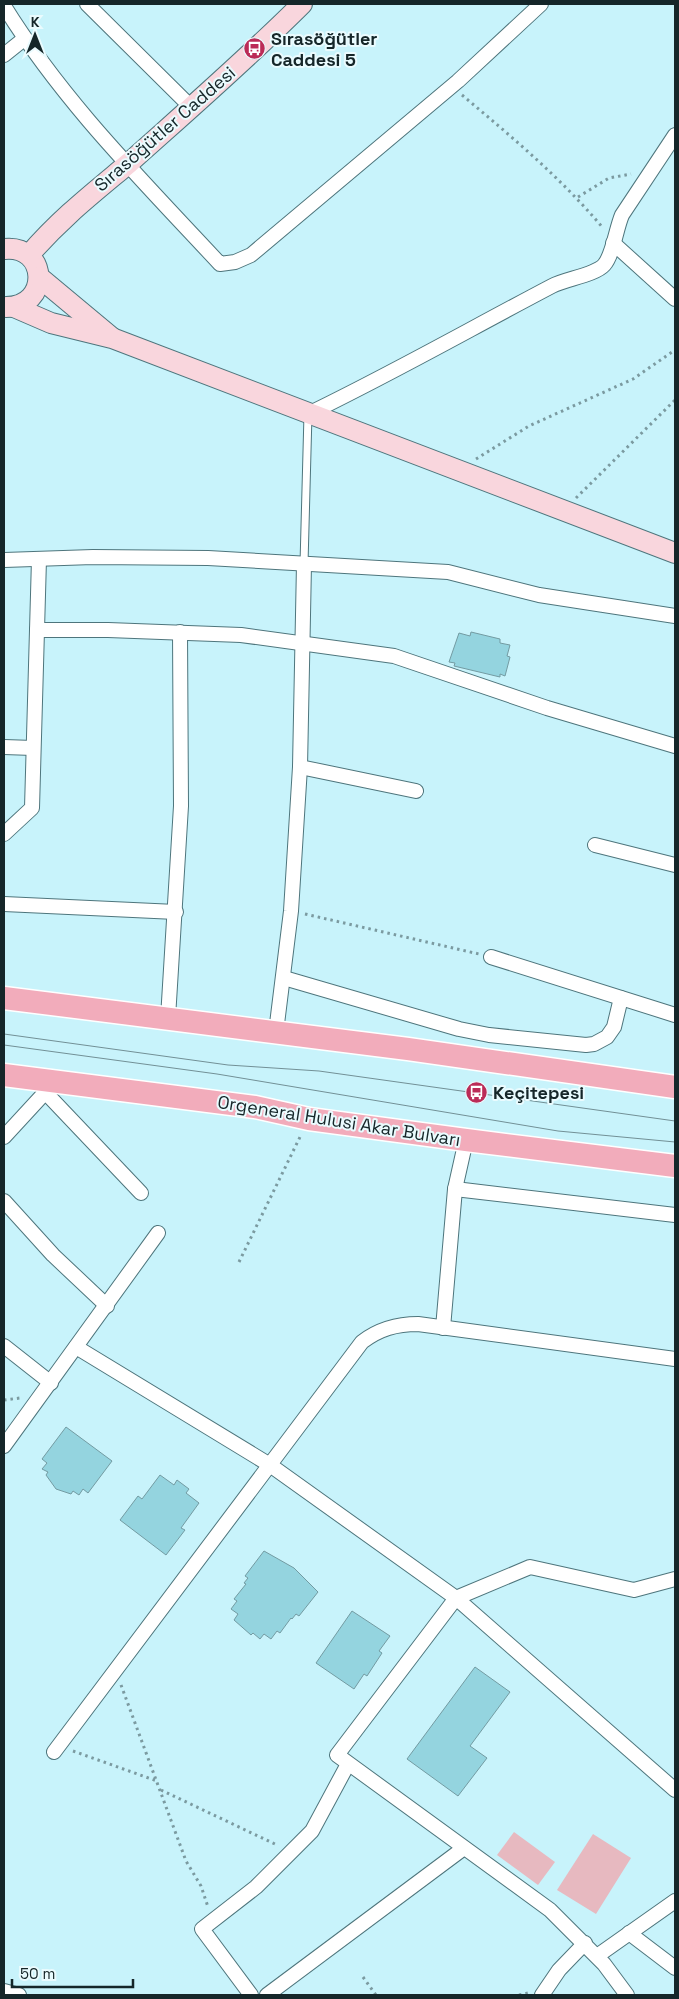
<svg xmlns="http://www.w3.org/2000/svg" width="679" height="1999" font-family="'Space Grotesk',sans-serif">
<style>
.green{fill:#e7b9c0}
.building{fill:#94d4df;stroke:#739ba2}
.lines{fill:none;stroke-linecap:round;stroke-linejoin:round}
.lane-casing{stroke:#4e757c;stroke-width:9}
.street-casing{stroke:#4e757c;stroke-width:16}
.secondary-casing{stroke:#4e757c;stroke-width:22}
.primary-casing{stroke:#fff;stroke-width:25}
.path{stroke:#7b9aa0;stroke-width:3;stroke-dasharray:2.5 4;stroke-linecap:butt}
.lane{stroke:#fff;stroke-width:7}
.street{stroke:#fff;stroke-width:14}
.secondary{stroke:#f9d6dd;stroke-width:20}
.primary{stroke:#f2acbb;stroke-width:22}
.tram{stroke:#729096;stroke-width:1}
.labels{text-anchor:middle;stroke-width:4;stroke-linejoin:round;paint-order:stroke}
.poi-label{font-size:18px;font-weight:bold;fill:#152629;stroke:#eafbfe;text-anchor:start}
.street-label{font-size:18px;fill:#152629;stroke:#eafbfe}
</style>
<rect width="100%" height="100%" fill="#c8f3fb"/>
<!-- green -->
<g class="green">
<polygon points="514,1832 555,1862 538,1885 497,1855"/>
<polygon points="593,1834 631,1858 596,1914 557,1890"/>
</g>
<!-- building -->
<g class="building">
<polygon points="471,632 500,639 500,643 510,645 507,656 510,657 505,676 500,674 500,677 454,666 455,663 449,662 459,633 470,636"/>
<polygon points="66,1427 112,1461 88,1493 83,1489 79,1495 73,1491 71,1494 56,1489 46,1475 48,1472 42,1469 47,1463 42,1459"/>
<polygon points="160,1475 174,1485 177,1480 189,1489 186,1493 199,1503 181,1528 185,1530 166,1555 120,1520 138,1496 142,1499"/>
<polygon points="264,1551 294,1568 318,1592 299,1616 296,1614 292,1619 291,1618 280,1633 277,1631 271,1639 264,1634 260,1639 253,1633 251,1635 234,1620 238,1614 231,1609 237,1601 234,1599 246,1584 244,1583 248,1578 245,1576"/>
<polygon points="352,1611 390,1636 379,1651 382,1653 367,1676 364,1674 354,1689 316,1663"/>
<polygon points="475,1667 510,1692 470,1746 487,1758 458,1796 407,1759"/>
</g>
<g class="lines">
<defs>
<polyline id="lane" points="304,564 308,414"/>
<g id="street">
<polyline points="87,4 191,107"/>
<path d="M4,6C64,103 143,181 220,264L235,262L251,255L458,81L541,4"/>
<polyline points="4,55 24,39"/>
<polyline points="613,243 675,299"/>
<path d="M308,414C391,374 470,329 552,286C565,279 595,275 604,265C613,255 616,229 622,215L675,135"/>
<polyline points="4,560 93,557 208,558 448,572 539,595 675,616"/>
<polyline points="37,630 108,630 241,635 394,656 547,708 675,746"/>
<polyline points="4,747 33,748"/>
<polyline points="300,767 416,791"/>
<polyline points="4,834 32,808 39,559"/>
<polyline points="595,845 675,865"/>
<polyline points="4,904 176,912"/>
<polyline points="491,957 675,1015"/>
<polyline points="284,978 459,1029 489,1035 586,1045 594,1044 607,1037 614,1027 621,998"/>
<polyline points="168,1018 181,806 180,632"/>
<polyline points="276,1032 291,911 300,767 304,564"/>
<polyline points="45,1092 141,1193"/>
<polyline points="4,1137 51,1086"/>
<polyline points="455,1189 675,1215"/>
<polyline points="4,1201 53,1255 107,1306"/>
<polyline points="443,1328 455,1189 466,1140"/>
<polyline points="4,1346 51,1383"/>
<polyline points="76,1347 270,1465 456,1598 675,1790"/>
<polyline points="4,1446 158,1233"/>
<path d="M54,1752L362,1342C379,1329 396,1324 418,1324L675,1359"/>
<polyline points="629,1933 675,1968"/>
<polyline points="597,1956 675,1901"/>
<polyline points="4,1991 19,1995"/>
<polyline points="251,1995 202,1929 256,1887 312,1831 348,1764"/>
<polyline points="267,1995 464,1848"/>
<polyline points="542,1995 559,1970 585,1943"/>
<polyline points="627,1995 604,1964 550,1910 337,1755 456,1598 530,1567 634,1590 675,1579"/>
</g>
<g id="secondary">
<path d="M4,249C48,244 51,307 6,307"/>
<path d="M29,255C61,218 92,194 129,163C187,111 247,59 302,4"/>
<polyline points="39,277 111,337"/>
<polyline points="14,307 51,323 112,338 675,553"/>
</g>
<g id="primary">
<polyline points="4,998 408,1049 675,1087"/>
<polyline points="4,1075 255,1107 309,1119 466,1140 675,1166"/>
</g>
</defs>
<!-- lane casing -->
<use href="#lane" class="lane-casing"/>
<!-- street casing -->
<use href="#street" class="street-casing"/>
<!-- secondary casing -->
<use href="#secondary" class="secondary-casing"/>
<!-- primary casing -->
<use href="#primary" class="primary-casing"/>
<!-- path -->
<g class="path">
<path d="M462,95C512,137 561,178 603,228"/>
<polyline points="578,197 609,178 631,174"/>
<polyline points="476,459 529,426 633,379 675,350"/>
<polyline points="576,498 675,400"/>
<polyline points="305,914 479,954"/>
<polyline points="239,1262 300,1137"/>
<polyline points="4,1400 20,1398"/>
<polyline points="121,1685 186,1861 201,1886 208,1907"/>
<polyline points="73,1751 157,1781"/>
<polyline points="161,1790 277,1845"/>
<polyline points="363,1977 376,1995"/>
<polyline points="519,1995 528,1993"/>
</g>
<!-- lane -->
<use href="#lane" class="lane"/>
<!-- street -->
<use href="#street" class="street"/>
<!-- secondary -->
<use href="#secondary" class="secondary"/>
<!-- primary -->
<use href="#primary" class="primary"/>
<!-- tram -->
<g class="tram">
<polyline points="4,1034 228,1065 319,1071 675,1121"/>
<polyline points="4,1045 217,1074 558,1131 675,1142"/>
</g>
</g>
<!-- icons -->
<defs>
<symbol id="bus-disc" viewBox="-11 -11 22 22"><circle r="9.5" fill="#bb2b57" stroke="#eafbfe"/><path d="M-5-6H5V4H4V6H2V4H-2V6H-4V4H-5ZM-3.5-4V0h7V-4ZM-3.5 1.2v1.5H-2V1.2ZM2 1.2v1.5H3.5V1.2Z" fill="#fff"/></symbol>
</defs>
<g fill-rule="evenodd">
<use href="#bus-disc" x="242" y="36" width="25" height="25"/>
<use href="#bus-disc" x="464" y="1080" width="25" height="25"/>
</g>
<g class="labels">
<!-- poi labels -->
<g class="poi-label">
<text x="271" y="45">Sırasöğütler<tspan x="271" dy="21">Caddesi 5</tspan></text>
<text x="493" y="1099">Keçitepesi</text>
</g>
<!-- street labels -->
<g class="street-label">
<text transform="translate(165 129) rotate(-41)" y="6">Sırasöğütler Caddesi</text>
<text transform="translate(339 1121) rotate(9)" y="6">Orgeneral Hulusi Akar Bulvarı</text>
</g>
</g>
<!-- border -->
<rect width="679" height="1999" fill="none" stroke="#152629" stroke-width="10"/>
<!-- north arrow -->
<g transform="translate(35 35)" stroke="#eafbfe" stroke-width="4" paint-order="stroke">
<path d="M0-4L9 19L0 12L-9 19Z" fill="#152629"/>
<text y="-8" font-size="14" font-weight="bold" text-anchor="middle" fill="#152629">K</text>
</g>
<!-- scale -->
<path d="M12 1979v8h121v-8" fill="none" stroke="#152629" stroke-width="2.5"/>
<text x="20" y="1979" font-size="15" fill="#152629" stroke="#eafbfe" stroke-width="4" paint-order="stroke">50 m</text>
</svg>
